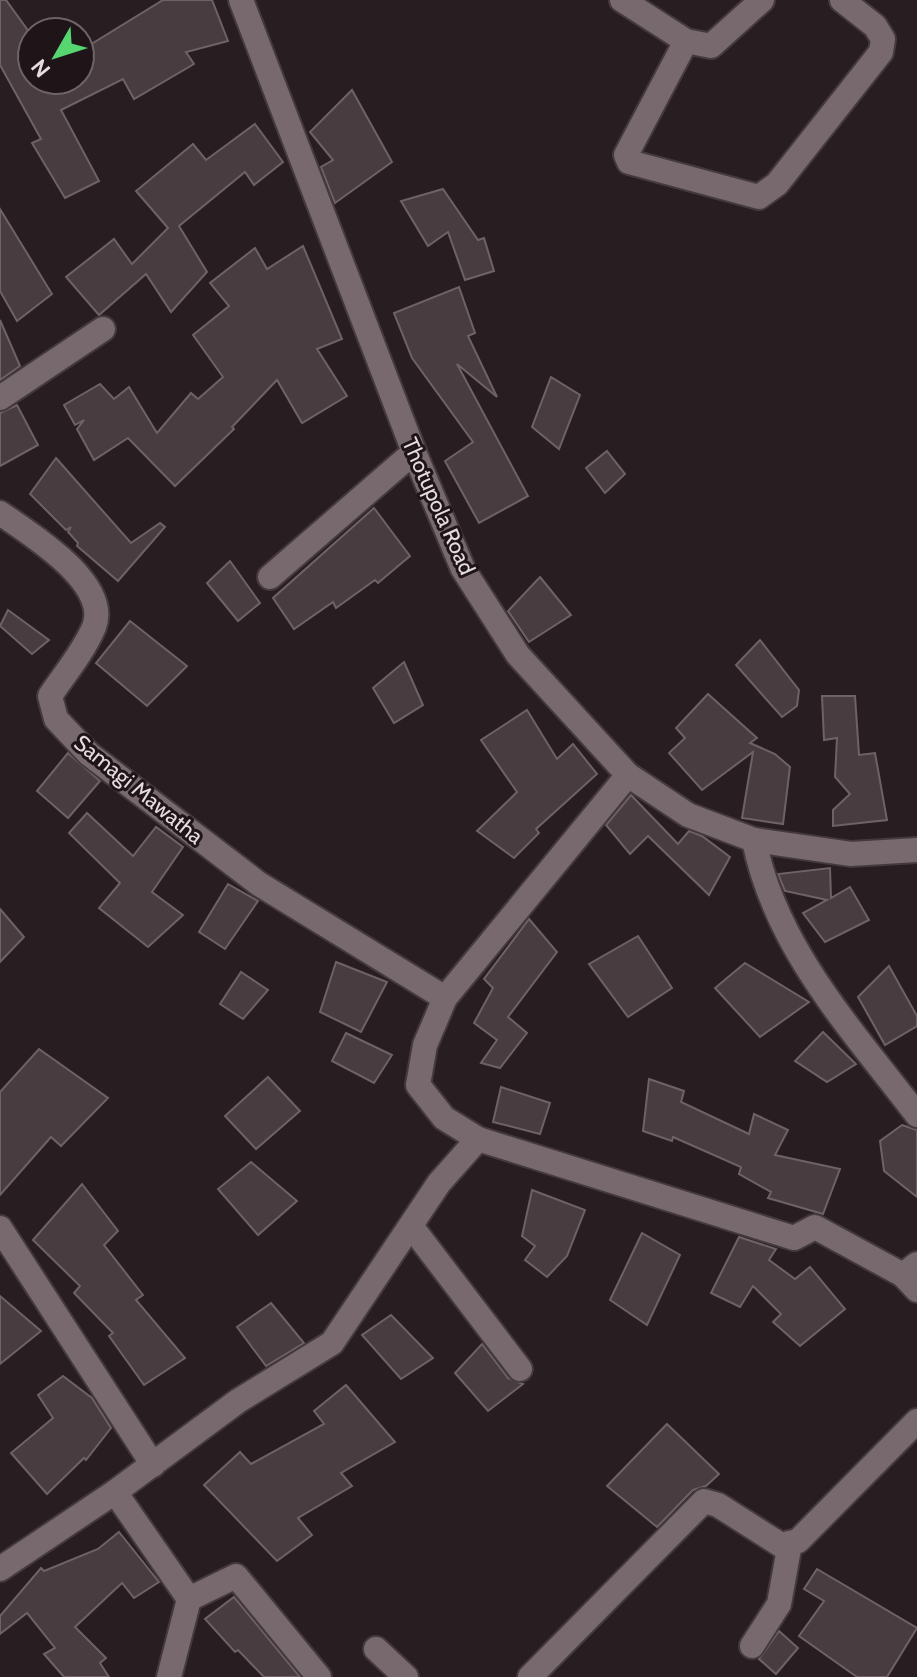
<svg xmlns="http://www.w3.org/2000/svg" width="917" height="1677" font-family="Cabin,sans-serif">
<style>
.building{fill:#493c40;stroke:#6f6266;stroke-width:2}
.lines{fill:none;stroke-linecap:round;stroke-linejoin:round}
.street-casing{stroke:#443a3d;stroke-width:28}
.street{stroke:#77696d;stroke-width:24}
.labels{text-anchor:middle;stroke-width:6;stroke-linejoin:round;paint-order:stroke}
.street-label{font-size:22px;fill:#e4dcdf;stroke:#1f1417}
</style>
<rect width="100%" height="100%" fill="#281d21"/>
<!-- building -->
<g class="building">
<polygon points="0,0 6,0 32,36 32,80 80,80 80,51 163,0 212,0 228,41 186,52 194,64 134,99 123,79 61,110 99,181 65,198 32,143 41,139 0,65"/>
<polygon points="352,90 392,162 335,203 321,167 333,160 310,132"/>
<polygon points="255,124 283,162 254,185 245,172 179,226 207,272 171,312 146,274 99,315 66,277 114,239 132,264 168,228 136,191 193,144 206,160"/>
<polygon points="443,189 478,240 484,238 494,271 465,280 448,232 428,246 401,201"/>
<polygon points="0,209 52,294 17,321 0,291"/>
<polygon points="303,246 342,339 317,349 347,396 302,423 277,380 232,427 234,429 175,486 128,438 94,460 77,429 84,420 75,425 64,405 100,384 114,399 129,387 157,433 191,393 198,399 223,377 193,335 229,306 210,283 255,248 267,269"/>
<polygon points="459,287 475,333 468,336 497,397 457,364 528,496 479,523 445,461 473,442 412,358 394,313"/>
<polygon points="0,320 20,366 0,380"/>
<polygon points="551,377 580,395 559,449 532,427"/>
<polygon points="17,405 38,445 0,466 0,413"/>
<polygon points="607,451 625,474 605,493 586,468"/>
<polygon points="56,458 131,543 160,523 165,527 118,581 77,546 78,543 68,532 71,527 66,530 30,494"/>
<polygon points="374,508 410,556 378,583 375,580 336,608 333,602 294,629 273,598"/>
<polygon points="230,561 260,603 238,621 207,583"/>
<polygon points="540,577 571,615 529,642 508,611"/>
<polygon points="8,610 49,640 32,654 0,626"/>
<polygon points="130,621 187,666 147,706 96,663"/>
<polygon points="760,640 799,690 797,706 782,717 736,665"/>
<polygon points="404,662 423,705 394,723 373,688"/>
<polygon points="708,694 757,738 750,743 775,754 790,767 783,824 742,818 753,752 702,790 669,753 685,738 676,728"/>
<polygon points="822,696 855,696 859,755 875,753 887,820 833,826 833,810 850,794 835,777 837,738 824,740"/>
<polygon points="527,710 557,759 573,744 597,774 536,829 539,833 514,858 477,831 517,792 481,740"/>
<polygon points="68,753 100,781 68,818 37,791"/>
<polygon points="631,795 678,844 689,831 702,836 730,857 709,895 648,836 630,854 606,825"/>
<polygon points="87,813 133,856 156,827 183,847 152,892 183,915 148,947 99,908 120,883 69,833"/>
<polygon points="830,868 831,898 850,887 869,920 825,942 803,913 827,900 785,891 778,874"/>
<polygon points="228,884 258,901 225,949 199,932"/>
<polygon points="0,909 24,937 0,962"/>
<polygon points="529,919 557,952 508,1017 527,1033 500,1068 481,1063 497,1040 474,1023 493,988 484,979"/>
<polygon points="638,936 672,988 628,1017 589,964"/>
<polygon points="336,962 387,982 361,1032 320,1012"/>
<polygon points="745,963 809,1002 760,1037 715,988"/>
<polygon points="889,966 917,1016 917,1026 885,1045 858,997"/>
<polygon points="241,972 268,990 243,1019 220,1004"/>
<polygon points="823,1032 856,1064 827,1082 795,1061"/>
<polygon points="346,1033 392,1055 374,1083 332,1061"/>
<polygon points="39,1049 108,1098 61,1146 51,1137 0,1195 0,1092"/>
<polygon points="268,1077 300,1111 256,1149 225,1116"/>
<polygon points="649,1079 684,1091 681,1102 749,1134 754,1114 788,1130 775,1155 840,1169 823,1214 768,1198 771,1192 739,1174 741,1167 673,1137 672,1141 643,1131"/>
<polygon points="501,1087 550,1103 540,1134 493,1122"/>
<polygon points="902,1125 917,1130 917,1197 884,1171 880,1141"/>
<polygon points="251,1162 297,1201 258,1235 218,1189"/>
<polygon points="82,1184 118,1231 104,1245 143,1295 136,1300 185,1358 144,1385 109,1336 113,1333 74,1293 80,1286 33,1240"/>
<polygon points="532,1190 585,1210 567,1256 547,1277 525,1260 535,1246 522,1236"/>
<polygon points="642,1233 680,1255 647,1325 610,1300"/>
<polygon points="739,1237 776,1249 769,1260 795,1279 810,1267 845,1309 800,1346 773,1322 781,1314 753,1286 740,1307 711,1293"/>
<polygon points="0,1296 41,1331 0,1364"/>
<polygon points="271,1303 304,1343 266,1366 237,1327"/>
<polygon points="391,1315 433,1358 401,1379 362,1335"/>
<polygon points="482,1344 508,1378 523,1384 488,1411 455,1373"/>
<polygon points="63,1376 92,1398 111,1428 86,1460 84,1458 47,1494 11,1453 53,1418 38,1395"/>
<polygon points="346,1385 395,1442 341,1473 352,1486 298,1518 312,1535 277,1561 204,1485 240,1452 251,1464 324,1424 314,1411"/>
<polygon points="667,1424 719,1474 706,1486 693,1490 657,1527 607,1486"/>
<polygon points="119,1532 159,1582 134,1598 122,1583 75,1627 106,1658 100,1663 109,1677 64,1677 44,1654 55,1648 27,1613 0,1634 0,1616 41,1568 44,1571 98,1549"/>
<polygon points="817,1569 917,1628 887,1677 857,1677 799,1636 824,1601 804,1589"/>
<polygon points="234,1597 300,1677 264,1677 238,1650 235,1652 205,1619"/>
<polygon points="779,1631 798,1648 776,1674 759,1659"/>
</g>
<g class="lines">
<defs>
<g id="street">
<polyline points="241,0 414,452 463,569 518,655 628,775 688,815 754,840 851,854 917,850"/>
<polyline points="622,0 686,41 711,46 762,0"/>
<polyline points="686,41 626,155 629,162 759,197 777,184 881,52 883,39 875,26 842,0"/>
<polyline points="0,398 103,329"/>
<path d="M0,513C30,534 111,583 94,627C84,651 64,675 50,696L56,719L89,754L259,884L445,998"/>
<polyline points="270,577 414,452"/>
<polyline points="628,775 445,998 425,1045 418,1085 444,1118 478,1139 794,1238 815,1227 903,1275"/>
<path d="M754,840C775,947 852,1030 917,1115"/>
<polyline points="411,1226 520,1369"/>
<polyline points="0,1228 153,1465"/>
<polyline points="917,1264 903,1275 917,1290"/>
<polyline points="115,1492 189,1599 169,1677"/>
<polyline points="0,1569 115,1492 238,1401 332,1343 439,1183 478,1139"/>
<polyline points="189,1599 236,1576 319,1677"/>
<polyline points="752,1646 779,1604 790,1543"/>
<polyline points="376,1649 406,1677"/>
<polyline points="530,1677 704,1501 718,1505 781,1545 798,1541 917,1421"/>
</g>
</defs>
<!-- street casing -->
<use href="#street" class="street-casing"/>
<!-- street -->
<use href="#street" class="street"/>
</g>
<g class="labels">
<!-- street labels -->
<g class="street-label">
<text transform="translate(439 506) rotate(66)" y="8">Thotupola Road</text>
<text transform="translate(139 789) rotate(39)" y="8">Samagi Mawatha</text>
</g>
</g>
<!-- north arrow -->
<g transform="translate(56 56) rotate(231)"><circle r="38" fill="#1f1417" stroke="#6e6467" stroke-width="2"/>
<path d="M0-6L14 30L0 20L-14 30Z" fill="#55d671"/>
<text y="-12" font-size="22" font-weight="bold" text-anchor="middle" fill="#e4dcdf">N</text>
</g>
</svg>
